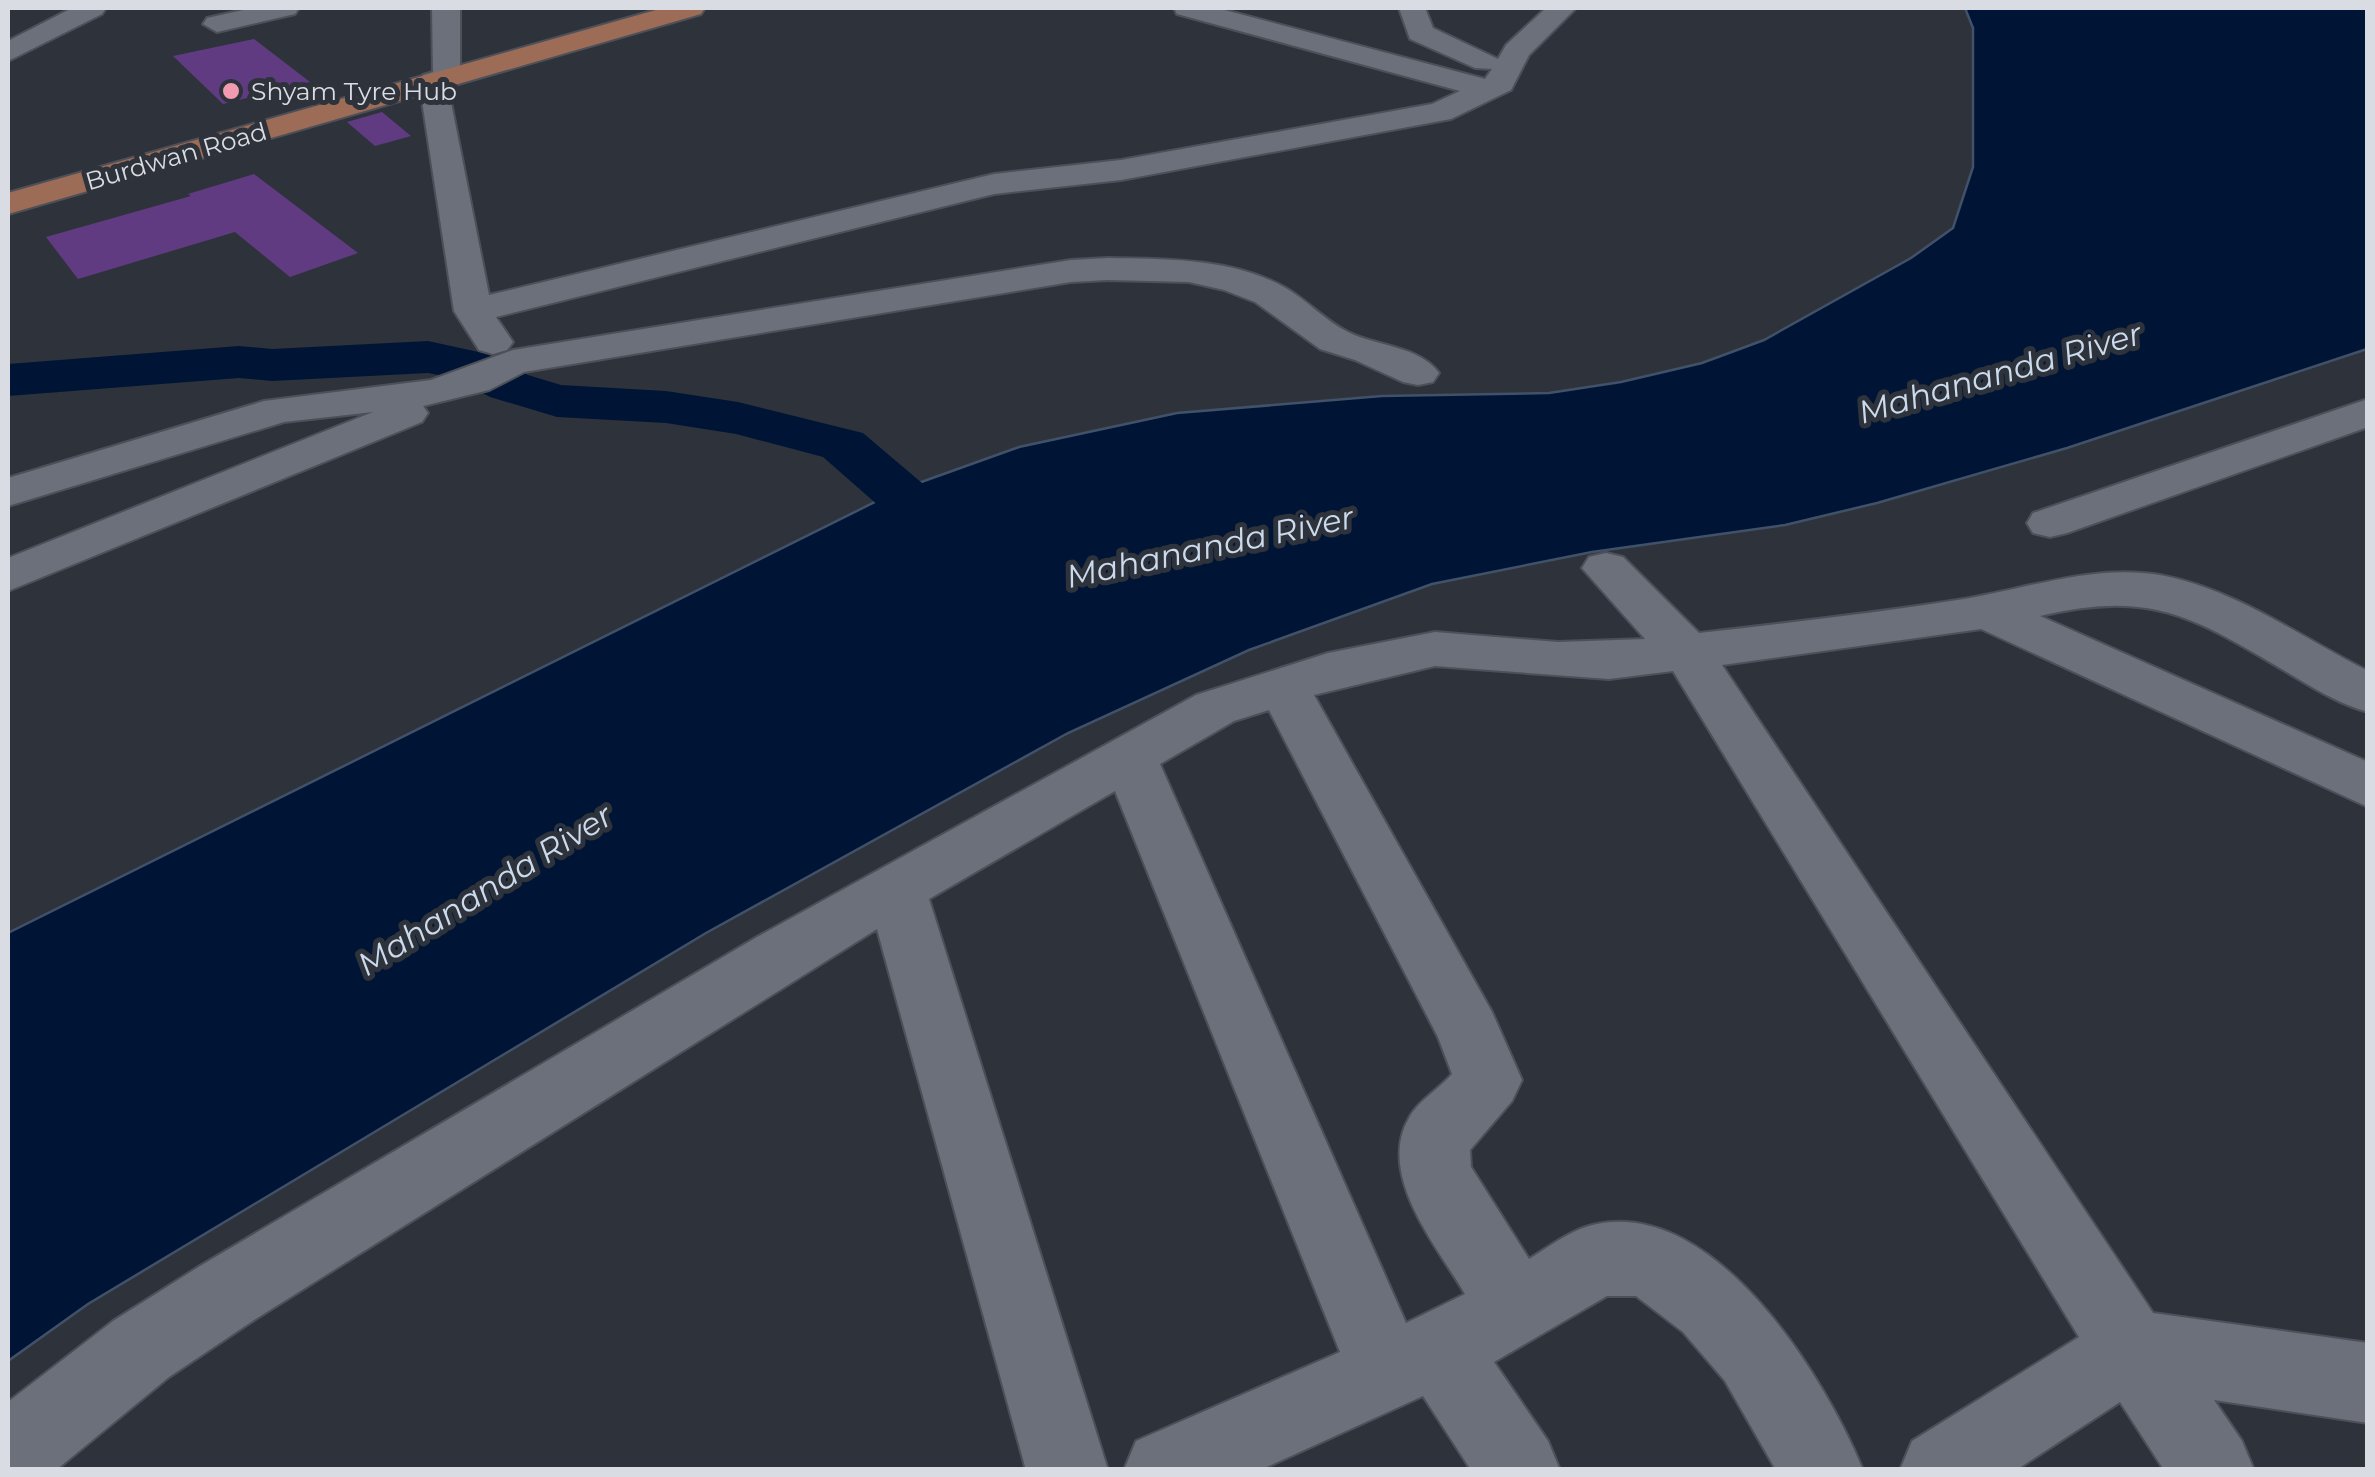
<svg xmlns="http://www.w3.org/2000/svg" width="2375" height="1477" font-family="Montserrat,sans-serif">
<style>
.water{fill:#001535;stroke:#415169;stroke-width:2.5}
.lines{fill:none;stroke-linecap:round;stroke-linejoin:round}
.river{fill:#001535;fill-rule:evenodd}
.building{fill:#613b82}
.minor-casing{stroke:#4d5058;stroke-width:4}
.major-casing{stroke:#4d5058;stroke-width:4}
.minor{fill:#6b707a;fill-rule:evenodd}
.major{fill:#9d6c56;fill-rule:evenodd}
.poi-dot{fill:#f29aaf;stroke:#2e333b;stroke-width:4}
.labels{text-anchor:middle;stroke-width:10;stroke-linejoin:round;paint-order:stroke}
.far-poi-label{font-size:25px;fill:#d9dce2;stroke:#2e333b;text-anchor:start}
.far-street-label{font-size:25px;fill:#d9dce2;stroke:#2e333b}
.water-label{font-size:32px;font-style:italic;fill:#cbdaec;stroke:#2e333b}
</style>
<rect width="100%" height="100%" fill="#2e333b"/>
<!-- water -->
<polygon class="water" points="1965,8 2367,8 2367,349 2067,448 1877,503 1785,525 1592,552 1432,584 1249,650 1068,733 706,933 88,1304 8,1361 8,933 899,490 1019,447 1177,413 1382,396 1549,393 1621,382 1702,363 1764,340 1911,258 1953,228 1973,167 1973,28"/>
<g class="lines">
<!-- river -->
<polygon class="river" points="428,341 488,354 528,375 561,385 666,391 738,402 863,433 922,483 994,563 985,577 963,582 941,577 880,507 823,457 736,434 666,423 557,417 490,397 454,378 428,373 272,381 239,378 8,396 8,364 239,346 272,349"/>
</g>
<!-- building -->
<g class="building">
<polygon points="254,39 310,82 223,104 173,56"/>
<polygon points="382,112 411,136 375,146 347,122"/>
<polygon points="254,174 358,253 290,277 235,232 78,279 46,237 191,196 188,194"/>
</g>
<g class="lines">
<defs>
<g id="minor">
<polygon points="72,8 106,8 102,14 8,61 8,41"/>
<polygon points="252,8 299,8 295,14 217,32 203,24 207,18"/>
<polygon points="432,8 460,8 460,68 456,74 446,77 489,295 994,174 1121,160 1432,104 1460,91 1177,14 1174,8 1217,8 1485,79 1492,69 1475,68 1410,39 1399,8 1425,8 1433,28 1498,59 1506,45 1546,8 1576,8 1529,55 1511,90 1451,119 1121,180 994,194 496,317 513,342 507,350 493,354 479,350 454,311 419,81 423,75 433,72"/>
<path d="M1108,258C1166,259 1232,258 1284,287C1306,299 1325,321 1348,332C1375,346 1420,346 1439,373L1433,382L1418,385L1403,382L1355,360L1320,349L1255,302L1224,290L1189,282L1108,280L1071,282L524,372L489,390L423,406L428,413L422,422L8,591V558L373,412L284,422L8,506V478L264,401L431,380L513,350L1071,260Z"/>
<polygon points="2368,399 2368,427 2067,533 2050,537 2033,533 2027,523 2033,513"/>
<path d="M1606,553L1623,557L1699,633C1787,623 1876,613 1964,599C2029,588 2094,564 2160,575C2236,589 2300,637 2368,671V712C2338,704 2312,687 2285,671C2192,616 2151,590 2040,616L2368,762V807L1981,629L1722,665L2153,1313L2368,1343V1423L2214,1400L2242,1441L2254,1470H2164L2120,1402L2016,1470H1900L1912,1441L2079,1337L1673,671L1609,679L1435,666L1314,695L1492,1012L1522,1080L1512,1101L1470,1150L1471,1167L1529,1259C1549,1247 1573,1228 1597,1224C1716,1200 1825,1377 1863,1470H1776L1725,1381L1683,1332L1636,1296H1607L1494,1362L1548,1441L1560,1470H1471L1423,1396L1260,1470H1124L1136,1441L1340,1352L1115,791L929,899L1108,1470H1026L877,929L254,1320L169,1377L56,1470H8V1402L113,1321L200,1266L757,937L1196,695L1328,653L1435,632L1558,642L1645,639L1582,568L1589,557ZM1269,710L1438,1037L1452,1074C1439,1089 1418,1101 1409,1118C1376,1175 1437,1246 1465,1294L1406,1323L1160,764L1234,721Z"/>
</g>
<polygon id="major" points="663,8 705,8 701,14 8,214 8,193"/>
</defs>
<!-- minor casing -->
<use href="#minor" class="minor-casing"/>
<!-- major casing -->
<use href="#major" class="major-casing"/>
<!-- minor -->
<use href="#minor" class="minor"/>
<!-- major -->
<use href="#major" class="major"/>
</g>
<!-- markers -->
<circle class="poi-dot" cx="231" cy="91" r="10"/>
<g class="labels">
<!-- far-poi labels -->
<g class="far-poi-label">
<text x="251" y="100">Shyam Tyre Hub</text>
</g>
<!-- far-street labels -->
<g class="far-street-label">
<text transform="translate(176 156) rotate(-16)" y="9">Burdwan Road</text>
</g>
<!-- water labels -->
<g class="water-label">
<text transform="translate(2000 373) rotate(-16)" y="11">Mahananda River</text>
<text transform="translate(1210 547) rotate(-12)" y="11">Mahananda River</text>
<text transform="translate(485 890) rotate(-32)" y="11">Mahananda River</text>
</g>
</g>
<!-- border -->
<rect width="2375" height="1477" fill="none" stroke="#d9dce2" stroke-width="20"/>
</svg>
